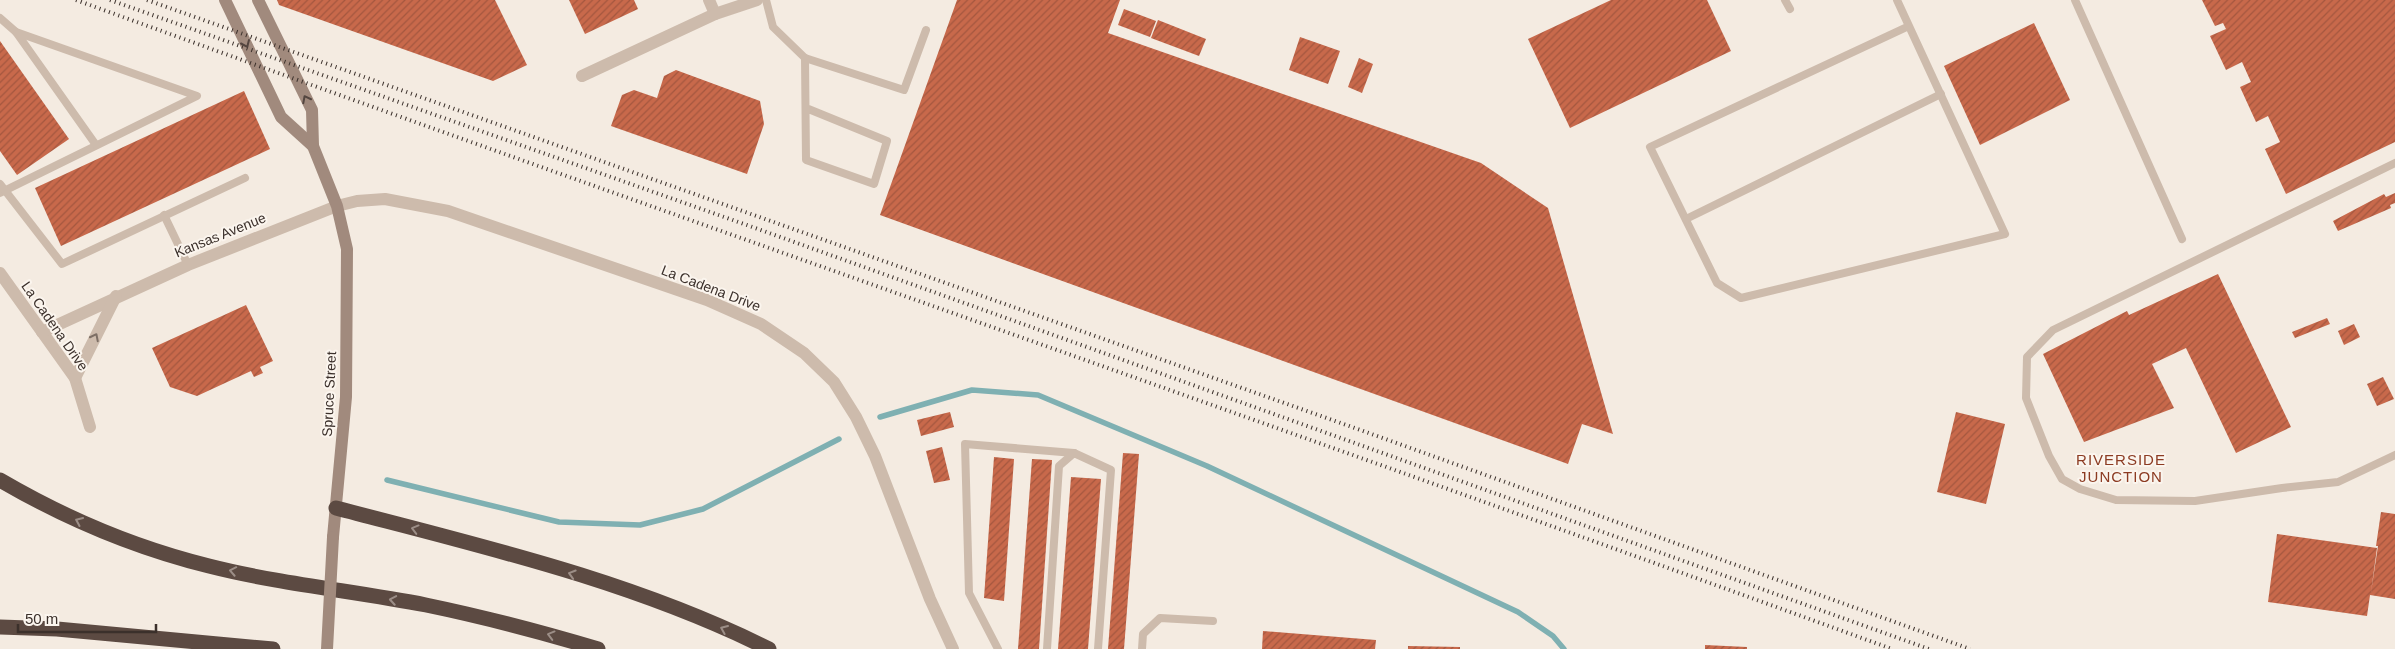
<svg xmlns="http://www.w3.org/2000/svg" width="2395" height="649" font-family="Arial,sans-serif">
<style>
.lines{fill:none;stroke-linecap:round;stroke-linejoin:round}
.stream{stroke:#7fb0b2;stroke-width:5.5}
.building{fill:url(#building-hatch)}
.service{stroke:#cdbbac;stroke-width:8}
.minor{stroke:#cdbbac;stroke-width:12}
.tertiary{stroke:#cdbbac;stroke-width:12}
.secondary{stroke:#a18a7d;stroke-width:12}
.motorway{stroke:#5c4a42;stroke-width:15}
.rail{stroke:#3b302b;stroke-width:4;stroke-dasharray:1 4;stroke-linecap:butt}
.secondary-bridge{stroke:#a18a7d;stroke-width:12}
.oneway{stroke:#544640}
.oneway2{stroke:#7d6f65}
.oneway3{stroke:#9c8e87}
.labels{text-anchor:middle;stroke-width:4;stroke-linejoin:round;paint-order:stroke}
.street-label{font-size:14px;fill:#3b302b;stroke:#fbf5ee}
.neighbourhood-label{font-size:15px;letter-spacing:1px;fill:#8c3b22;stroke:#fbf5ee}
</style>
<defs>
<pattern id="building-hatch" width="6" height="6" patternUnits="userSpaceOnUse" patternTransform="scale(1.25)"><rect width="6" height="6" fill="#c8694b"/><path d="M-1 1l2-2M0 6l6-6M5 7l2-2" fill="none" stroke="#a4573f"/></pattern>
</defs>
<rect width="100%" height="100%" fill="#f4ebe1"/>
<g class="lines">
<!-- stream -->
<g class="stream">
<polyline points="880,417 972,390 1038,395 1207,466 1518,612 1553,636 1564,649"/>
<polyline points="387,480 559,522 640,525 703,509 839,439"/>
</g>
</g>
<!-- building -->
<g class="building">
<polygon points="277,0 495,0 527,65 493,81 279,5"/>
<polygon points="569,0 634,0 638,9 585,34"/>
<polygon points="957,0 1120,0 1108,33 1481,163 1548,208 1613,434 1582,424 1568,464 880,215"/>
<polygon points="1611,0 1707,0 1731,51 1570,128 1528,39"/>
<polygon points="2202,0 2395,0 2395,142 2286,194 2265,149 2280,142 2268,116 2256,122 2240,87 2251,82 2242,62 2226,70 2210,36 2226,29 2223,23 2215,26"/>
<polygon points="1124,9 1156,21 1150,37 1118,25"/>
<polygon points="1158,20 1206,39 1199,56 1151,38"/>
<polygon points="2034,23 2070,100 1980,145 1944,66"/>
<polygon points="1300,37 1340,51 1328,84 1289,70"/>
<polygon points="0,41 69,139 17,175 0,151"/>
<polygon points="1359,58 1373,64 1362,93 1348,87"/>
<polygon points="676,70 760,101 764,124 747,174 611,126 622,95 634,90 657,98 664,76"/>
<polygon points="244,91 270,149 61,246 35,188"/>
<polygon points="2395,193 2395,203 2390,205 2391,208 2338,231 2333,221 2384,194 2386,197"/>
<polygon points="2218,274 2291,427 2236,453 2186,348 2152,364 2174,408 2084,442 2043,354 2127,311 2129,315"/>
<polygon points="246,305 273,361 260,367 263,373 254,377 251,371 197,396 170,387 152,348"/>
<polygon points="2327,318 2330,324 2295,338 2292,332"/>
<polygon points="2354,324 2360,337 2344,345 2338,331"/>
<polygon points="2383,377 2394,399 2377,406 2367,384"/>
<polygon points="950,412 954,427 921,436 917,420"/>
<polygon points="1956,412 2005,424 1986,504 1937,492"/>
<polygon points="942,447 950,480 934,483 926,451"/>
<polygon points="1123,453 1139,454 1124,649 1108,649"/>
<polygon points="994,457 1014,459 1004,601 984,598"/>
<polygon points="1032,459 1052,460 1039,649 1018,649"/>
<polygon points="1071,477 1101,479 1088,649 1058,649"/>
<polygon points="2381,512 2395,514 2395,599 2370,595 2367,616 2268,602 2277,534 2377,548 2371,592 2378,546 2376,546"/>
<polygon points="1263,631 1376,640 1375,649 1262,649"/>
<polygon points="1705,645 1747,647 1747,649 1705,649"/>
<polygon points="1408,646 1460,647 1460,649 1408,649"/>
</g>
<g class="lines">
<!-- service -->
<g class="service">
<polyline points="766,0 773,27 805,58 904,90 926,30"/>
<polyline points="1785,0 1790,9"/>
<polyline points="1897,0 2005,234 1741,298 1717,283 1650,147 1909,26"/>
<polyline points="2075,0 2182,239"/>
<polyline points="0,18 16,32 197,96 0,193"/>
<polyline points="16,32 96,145"/>
<polyline points="805,58 806,160 874,184 887,141 806,108"/>
<polyline points="2395,163 2053,330 2027,357 2026,398 2049,456 2062,479 2080,489 2116,500 2195,501 2282,488 2338,482 2395,455"/>
<polyline points="0,184 62,264 245,178"/>
<polyline points="164,215 188,265"/>
<polyline points="1686,219 1941,94"/>
<polyline points="998,649 969,593 965,444 1074,453"/>
<polyline points="1047,649 1059,466 1074,453 1111,470 1098,649"/>
<polyline points="1142,649 1143,634 1160,618 1213,621"/>
</g>
<!-- minor -->
<g class="minor">
<polyline points="582,76 715,14 709,0"/>
<polyline points="0,273 75,378 90,427"/>
<polyline points="42,332 188,265 337,206"/>
<polyline points="75,378 116,296"/>
</g>
<!-- tertiary -->
<g class="tertiary">
<polyline points="715,14 757,0"/>
<polyline points="337,206 357,201 385,199 448,211 707,300 761,324 804,353 834,382 856,417 875,456 930,599 953,649"/>
</g>
<!-- secondary -->
<g class="secondary">
<polyline points="225,0 281,117 313,146 337,206 347,249 346,397 333,537"/>
<polyline points="258,0 312,110 313,146"/>
</g>
<!-- motorway -->
<g class="motorway">
<path d="M0,480C65,518 136,548 209,566C280,584 354,591 426,605C484,617 541,632 598,649"/>
<path d="M336,508C481,546 633,581 769,649"/>
<polyline points="0,627 57,629 273,649"/>
</g>
<!-- rail -->
<g class="rail">
<path d="M76,0C680,219 1288,429 1892,649"/>
<polyline points="110,0 744,224 1929,649"/>
<polyline points="147,0 1352,427 1970,649"/>
</g>
<!-- secondary-bridge -->
<polyline class="secondary-bridge" points="327,649 333,537"/>
</g>
<!-- one-way arrows -->
<defs><path id="oneway-chevron" d="M-2-3.5L2.5 0L-2 3.5" fill="none" stroke-width="1.6" stroke-linecap="round" stroke-linejoin="round" transform="scale(1.25)"/></defs>
<g class="oneway">
<use href="#oneway-chevron" transform="translate(246 44) rotate(66)"/>
<use href="#oneway-chevron" transform="translate(306 99) rotate(-117)"/>
</g>
<use class="oneway2" href="#oneway-chevron" transform="translate(95 337) rotate(-63)"/>
<g class="oneway3">
<use href="#oneway-chevron" transform="translate(79 521) rotate(-156)"/>
<use href="#oneway-chevron" transform="translate(415 529) rotate(-165)"/>
<use href="#oneway-chevron" transform="translate(233 571) rotate(-169)"/>
<use href="#oneway-chevron" transform="translate(572 574) rotate(-163)"/>
<use href="#oneway-chevron" transform="translate(393 600) rotate(-170)"/>
<use href="#oneway-chevron" transform="translate(724 629) rotate(-157)"/>
<use href="#oneway-chevron" transform="translate(551 635) rotate(-165)"/>
</g>
<g class="labels">
<!-- street labels -->
<g class="street-label">
<text transform="translate(220 235) rotate(-22)" y="5">Kansas Avenue</text>
<text transform="translate(711 288) rotate(21)" y="5">La Cadena Drive</text>
<text transform="translate(55 326) rotate(55)" y="5">La Cadena Drive</text>
<text transform="translate(329 394) rotate(-87)" y="5">Spruce Street</text>
</g>
<!-- neighbourhood labels -->
<g class="neighbourhood-label">
<text x="2121" y="465">RIVERSIDE<tspan x="2121" dy="17">JUNCTION</tspan></text>
</g>
</g>
<!-- scale -->
<path d="M18 624v8h138v-8" fill="none" stroke="#3b302b" stroke-width="2.5"/>
<text x="25" y="624" font-size="15" fill="#3b302b" stroke="#fbf5ee" stroke-width="4" paint-order="stroke">50 m</text>
</svg>
